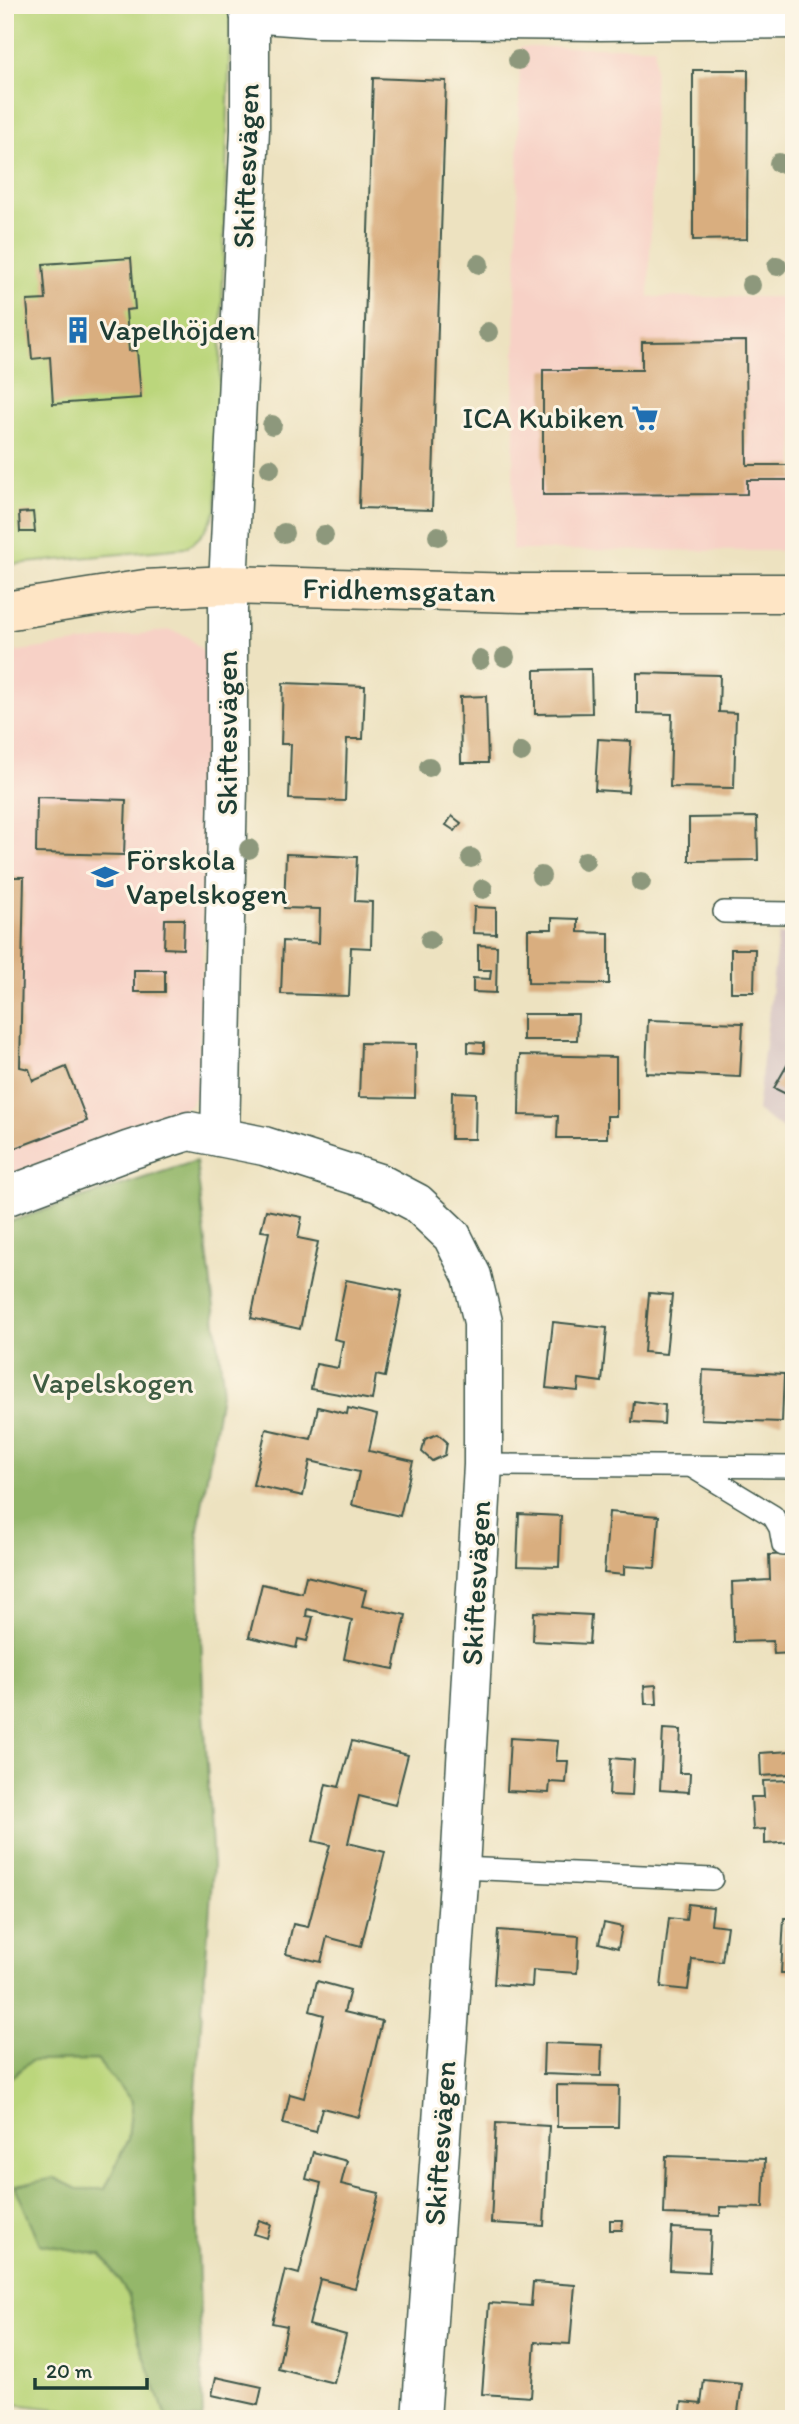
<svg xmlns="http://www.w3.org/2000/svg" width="799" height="2424" font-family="Itim,sans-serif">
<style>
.built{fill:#f7d1c6}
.industrial{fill:#d2bfbf}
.green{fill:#bbd67b;stroke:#6d8a58;stroke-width:2}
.forest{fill:#94b76b;stroke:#5a7a50;stroke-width:2}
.building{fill:#d9ae7f}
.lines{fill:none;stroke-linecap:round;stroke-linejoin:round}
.lane-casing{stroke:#3e5649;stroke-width:24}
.street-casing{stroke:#3e5649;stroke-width:41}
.secondary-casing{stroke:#3e5649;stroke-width:41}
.lane{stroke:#fff;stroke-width:21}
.street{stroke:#fff;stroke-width:38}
.secondary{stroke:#fee5c5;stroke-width:38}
.tree{fill:#8d987b}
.labels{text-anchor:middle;stroke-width:6;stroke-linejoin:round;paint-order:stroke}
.street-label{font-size:30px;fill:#1f3d34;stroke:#fcf5e5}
.poi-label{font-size:30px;fill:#1f3d34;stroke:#fcf5e5;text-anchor:start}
.park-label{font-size:30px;fill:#3e5c42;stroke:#fcf5e5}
</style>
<rect width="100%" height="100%" fill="#fcf5e5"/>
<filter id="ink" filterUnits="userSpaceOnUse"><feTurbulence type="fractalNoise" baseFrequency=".0143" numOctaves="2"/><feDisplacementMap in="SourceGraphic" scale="14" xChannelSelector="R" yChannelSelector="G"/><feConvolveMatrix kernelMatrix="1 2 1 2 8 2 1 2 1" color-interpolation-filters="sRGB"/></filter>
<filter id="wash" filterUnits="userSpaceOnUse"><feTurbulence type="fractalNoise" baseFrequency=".00686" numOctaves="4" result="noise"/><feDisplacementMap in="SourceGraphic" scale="28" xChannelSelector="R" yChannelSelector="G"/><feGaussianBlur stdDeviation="1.57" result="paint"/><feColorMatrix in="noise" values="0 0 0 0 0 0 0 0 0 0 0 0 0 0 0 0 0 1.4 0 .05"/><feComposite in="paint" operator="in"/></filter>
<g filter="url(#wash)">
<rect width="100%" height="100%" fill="#ede2c0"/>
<!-- built -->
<g class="built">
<polygon points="520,47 655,47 649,297 794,297 794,551 512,550"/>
<polygon points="170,630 187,636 201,649 211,665 198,1089 190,1105 173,1115 5,1177 5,653"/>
</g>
<!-- industrial -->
<polygon class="industrial" points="794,934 794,1137 757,1111 778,935"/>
<!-- green -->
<g class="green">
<path d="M5,5H231L216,510C208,526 202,540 184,548L5,565Z"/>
<polygon points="97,2060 132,2101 128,2139 105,2189 77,2189 55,2178 40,2244 102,2255 129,2296 139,2341 167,2419 142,2419 5,2403 5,2082 31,2061"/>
</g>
<!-- forest -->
<polygon class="forest" points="196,1161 223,1382 198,1529 203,1695 213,1866 194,2116 203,2419 167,2419 139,2341 129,2296 102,2255 40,2244 15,2186 55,2178 77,2189 105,2189 128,2139 132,2101 97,2060 31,2061 5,2082 5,1223"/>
<g id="blocks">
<!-- building -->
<g class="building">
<polygon points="693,70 748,70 747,239 693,240"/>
<polygon points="373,78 446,81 432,510 359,508"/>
<polygon points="131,258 135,309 126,310 129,351 137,350 141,398 53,404 50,357 32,359 27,301 46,300 43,264"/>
<polygon points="746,341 747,465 794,465 794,480 747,480 747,494 543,495 543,370 642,370 642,342"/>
<polygon points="33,512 35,532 20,532 19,513"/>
<polygon points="591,669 592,713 535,714 535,670"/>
<polygon points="637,673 720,675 719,712 736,713 734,788 670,787 672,714 637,713"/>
<polygon points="283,683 365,686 363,739 347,739 345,801 289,799 291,744 281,744"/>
<polygon points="486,696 488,763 461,763 460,697"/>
<polygon points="598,739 631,741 628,792 595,790"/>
<polygon points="37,797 126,800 124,855 36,853"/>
<polygon points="792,799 794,799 794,864 789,864"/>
<polygon points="452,816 461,823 455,831 446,825"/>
<polygon points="757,817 758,860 689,861 689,818"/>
<polygon points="286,854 357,857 355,901 372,902 371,948 351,947 349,996 281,994 283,941 319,943 320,909 284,908"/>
<polygon points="5,877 24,877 20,1067 29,1069 33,1081 66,1067 87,1121 5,1152"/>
<polygon points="474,907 496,908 496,934 473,933"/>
<polygon points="552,918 578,919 578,932 609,933 609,984 528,983 528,929 552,929"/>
<polygon points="165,919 184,919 183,949 164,948"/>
<polygon points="478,945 497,946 496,993 473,992 473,978 490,979 491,970 478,970"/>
<polygon points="731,949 755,949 754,992 731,992"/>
<rect x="134" y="970" width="31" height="22"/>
<polygon points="523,1014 578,1014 577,1040 523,1040"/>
<polygon points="648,1020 743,1023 740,1077 646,1073"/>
<polygon points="468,1042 484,1043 484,1053 468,1052"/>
<polygon points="361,1043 416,1044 415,1098 359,1097"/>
<polygon points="794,1053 794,1098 774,1088"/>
<polygon points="520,1055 616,1057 616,1116 607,1116 607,1138 557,1138 558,1116 519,1115"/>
<polygon points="452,1092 476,1093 475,1139 451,1139"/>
<polygon points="266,1210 302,1217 298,1238 318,1242 300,1329 251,1318 269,1232 261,1231"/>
<polygon points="346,1280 402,1291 385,1377 376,1375 372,1400 311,1389 316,1364 338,1368 343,1341 334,1339"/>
<polygon points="649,1293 672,1295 666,1354 644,1352"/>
<polygon points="553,1322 607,1328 602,1382 579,1379 578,1391 546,1388"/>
<polygon points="703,1370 784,1374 782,1422 701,1419"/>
<polygon points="634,1401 665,1405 664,1424 632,1422"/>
<polygon points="318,1407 347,1414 348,1408 377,1415 369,1451 413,1461 400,1516 352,1505 359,1472 310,1461 303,1496 253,1485 266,1429 311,1439"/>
<polygon points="438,1434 447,1442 445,1455 432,1461 422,1452 425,1439"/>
<polygon points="609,1512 659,1516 655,1568 624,1566 624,1575 604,1573"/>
<polygon points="519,1514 561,1516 559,1567 517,1566"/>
<polygon points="794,1554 794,1653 774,1654 773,1641 734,1642 732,1582 770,1580 769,1555"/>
<polygon points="306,1576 366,1590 362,1606 406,1615 394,1669 344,1659 352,1620 307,1609 306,1616 313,1617 307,1641 298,1639 296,1648 249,1637 262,1584 302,1593"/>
<polygon points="534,1612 591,1615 589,1644 533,1641"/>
<polygon points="656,1685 657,1704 645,1704 644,1686"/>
<polygon points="663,1729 681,1730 679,1773 690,1773 689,1792 660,1790"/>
<polygon points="510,1738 558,1741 556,1761 568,1761 566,1783 550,1782 549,1793 507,1791"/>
<polygon points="352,1741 408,1755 395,1805 359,1796 348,1843 385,1852 361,1946 327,1937 321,1962 286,1954 293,1924 308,1927 330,1845 313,1841 326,1784 339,1787"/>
<polygon points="791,1751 792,1774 761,1776 760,1753"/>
<polygon points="611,1758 634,1760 632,1796 609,1795"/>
<polygon points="794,1780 794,1842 765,1844 765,1829 753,1830 751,1797 764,1797 763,1781"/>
<polygon points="688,1904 713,1907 711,1924 727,1926 722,1962 692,1959 688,1990 661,1987 669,1918 686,1920"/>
<polygon points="784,1918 794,1918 794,1973 781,1973"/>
<polygon points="604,1923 622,1927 618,1948 599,1943"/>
<polygon points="498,1930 579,1936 577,1973 533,1970 532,1987 494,1984"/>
<polygon points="317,1981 350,1990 344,2012 382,2021 359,2117 322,2108 316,2132 283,2124 290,2094 304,2098 324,2015 310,2011"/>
<polygon points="544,2043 602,2045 601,2076 543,2074"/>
<polygon points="557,2085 619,2086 618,2127 557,2127"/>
<polygon points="496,2123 549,2126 544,2226 491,2223"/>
<polygon points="313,2152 347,2161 341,2184 379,2193 355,2288 320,2279 309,2325 346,2335 334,2383 278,2369 287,2326 272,2323 285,2270 299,2274 311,2226 321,2183 306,2179"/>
<polygon points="666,2156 765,2159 763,2208 720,2207 720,2216 664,2214"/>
<polygon points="259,2220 271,2224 267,2238 254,2234"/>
<polygon points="610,2220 623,2220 622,2230 610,2230"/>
<polygon points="672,2228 711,2230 709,2272 670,2270"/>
<polygon points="533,2282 575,2285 570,2344 535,2342 531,2397 482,2394 489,2303 531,2306"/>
<polygon points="216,2377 262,2387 258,2405 212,2395"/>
<polygon points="704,2380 742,2384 737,2419 680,2419 682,2402 701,2404"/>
</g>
</g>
</g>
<g filter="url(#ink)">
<use href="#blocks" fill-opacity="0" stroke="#3e5649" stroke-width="2"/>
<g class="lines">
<defs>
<g id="lane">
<polyline points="724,912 794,913"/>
<polyline points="483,1465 794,1467"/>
<polyline points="694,1468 773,1516 780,1528 783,1545"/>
<polyline points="460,1868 712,1879"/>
</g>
<g id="street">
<polyline points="249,13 318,18 601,21 794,19"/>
<polyline points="220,1137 228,787 228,585 250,130 250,5"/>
<polyline points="5,1197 130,1150 189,1131 264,1146 379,1183 417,1203 452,1236 472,1276 483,1322 483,1465 460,1868 421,2419"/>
</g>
<polyline id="secondary" points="5,611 145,589 228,585 522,593 794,593"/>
</defs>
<!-- lane casing -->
<use href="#lane" class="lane-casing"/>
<!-- street casing -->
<use href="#street" class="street-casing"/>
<!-- secondary casing -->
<use href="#secondary" class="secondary-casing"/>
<!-- lane -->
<use href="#lane" class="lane"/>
<!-- street -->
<use href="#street" class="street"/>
<!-- secondary -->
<use href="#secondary" class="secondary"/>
</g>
<!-- trees -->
<g class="tree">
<circle cx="518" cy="60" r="10"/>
<circle cx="779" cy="163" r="10"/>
<circle cx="479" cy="264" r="10"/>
<circle cx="777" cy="266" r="10"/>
<circle cx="751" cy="285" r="10"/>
<circle cx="488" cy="332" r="10"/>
<circle cx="272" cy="425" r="10"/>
<circle cx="270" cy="468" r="10"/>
<circle cx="284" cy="533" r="10"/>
<circle cx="324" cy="535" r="10"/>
<circle cx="438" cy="536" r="10"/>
<circle cx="505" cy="657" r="10"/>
<circle cx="480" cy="660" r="10"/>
<circle cx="521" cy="752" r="10"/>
<circle cx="429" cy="767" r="10"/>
<circle cx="249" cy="849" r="10"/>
<circle cx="471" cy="858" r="10"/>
<circle cx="585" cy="861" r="10"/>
<circle cx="541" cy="876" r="10"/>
<circle cx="641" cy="882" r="10"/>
<circle cx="483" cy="889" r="10"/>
<circle cx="430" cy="940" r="10"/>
</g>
</g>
<!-- icons -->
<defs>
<symbol id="building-bare" viewBox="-9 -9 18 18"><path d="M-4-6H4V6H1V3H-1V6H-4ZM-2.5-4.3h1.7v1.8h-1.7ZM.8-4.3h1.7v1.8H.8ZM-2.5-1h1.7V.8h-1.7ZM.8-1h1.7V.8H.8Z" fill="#1f6fb2" stroke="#fcf5e5" stroke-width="2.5" paint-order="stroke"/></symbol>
<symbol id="supermarket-bare" viewBox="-9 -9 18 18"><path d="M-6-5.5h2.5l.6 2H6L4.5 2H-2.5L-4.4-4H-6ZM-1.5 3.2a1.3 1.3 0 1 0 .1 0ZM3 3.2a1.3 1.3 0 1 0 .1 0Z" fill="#1f6fb2" stroke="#fcf5e5" stroke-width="2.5" paint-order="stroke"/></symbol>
<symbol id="school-bare" viewBox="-9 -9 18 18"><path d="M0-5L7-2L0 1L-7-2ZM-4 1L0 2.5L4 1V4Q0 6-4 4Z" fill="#1f6fb2" stroke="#fcf5e5" stroke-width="2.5" paint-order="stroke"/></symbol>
</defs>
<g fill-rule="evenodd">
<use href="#building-bare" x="59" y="311" width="38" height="38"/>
<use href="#supermarket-bare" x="626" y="399" width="38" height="38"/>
<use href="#school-bare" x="86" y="858" width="38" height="38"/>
</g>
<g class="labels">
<!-- street labels -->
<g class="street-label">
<text transform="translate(246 166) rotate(-88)" y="10">Skiftesvägen</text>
<text transform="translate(399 590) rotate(1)" y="10">Fridhemsgatan</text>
<text transform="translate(227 733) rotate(-90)" y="10">Skiftesvägen</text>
<text transform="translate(476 1583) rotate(-87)" y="10">Skiftesvägen</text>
<text transform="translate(440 2143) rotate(-86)" y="10">Skiftesvägen</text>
</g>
<!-- poi labels -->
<g class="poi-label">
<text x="99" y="340">Vapelhöjden</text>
<text x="624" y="428" text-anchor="end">ICA Kubiken</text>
<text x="126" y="870">Förskola<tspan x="126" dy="34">Vapelskogen</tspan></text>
</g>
<!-- park labels -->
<g class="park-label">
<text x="113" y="1393">Vapelskogen</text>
</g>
</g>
<!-- margin -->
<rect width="799" height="2424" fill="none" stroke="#fcf5e5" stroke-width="28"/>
<!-- scale -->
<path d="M35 2378v10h112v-10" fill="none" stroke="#1f3d34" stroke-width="3.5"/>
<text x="46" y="2378" font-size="21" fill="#1f3d34" stroke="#fcf5e5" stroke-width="5" paint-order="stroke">20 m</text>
</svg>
